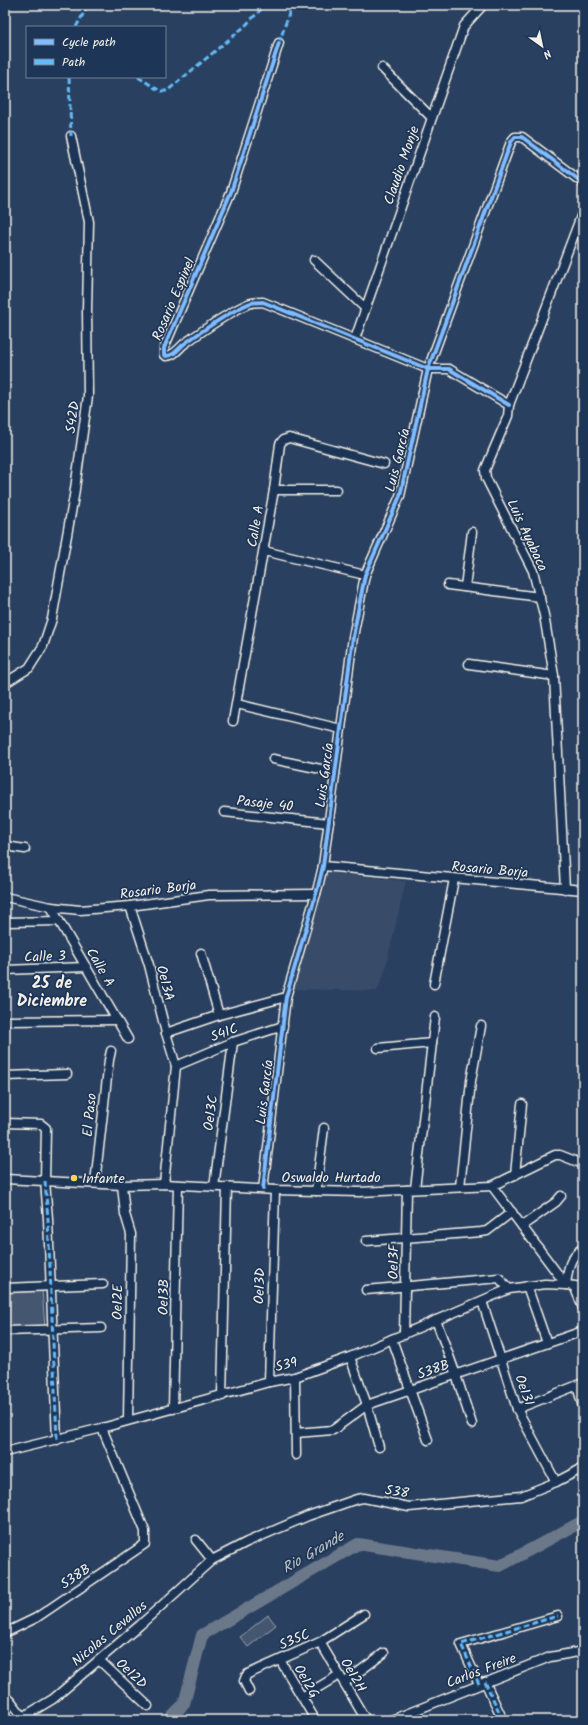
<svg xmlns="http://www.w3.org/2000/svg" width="588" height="1725" font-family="Kalam,sans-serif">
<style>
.built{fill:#374c69}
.green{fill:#445771;stroke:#9ca4ac}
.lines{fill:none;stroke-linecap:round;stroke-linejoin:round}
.river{stroke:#6a788a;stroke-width:12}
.minor-casing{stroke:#f4f1e8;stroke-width:11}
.minor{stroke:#1d3557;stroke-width:8}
.quiet{stroke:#63bbfa;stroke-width:3;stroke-dasharray:6 3;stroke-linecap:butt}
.cycleway-casing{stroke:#1d3557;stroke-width:6}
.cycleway{stroke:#80bcff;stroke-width:4}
.poi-dot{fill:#ffd166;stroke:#1d3557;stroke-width:1.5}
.labels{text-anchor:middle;stroke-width:3.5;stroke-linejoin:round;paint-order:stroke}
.street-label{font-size:14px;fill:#f4f1e8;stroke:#1d3557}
.poi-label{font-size:14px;fill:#f4f1e8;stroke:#1d3557;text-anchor:start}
.water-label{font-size:15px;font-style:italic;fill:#bdc1c2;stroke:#1d3557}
.quarter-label{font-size:16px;font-weight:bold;fill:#f4f1e8;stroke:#1d3557}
</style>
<rect width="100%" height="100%" fill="#2a4060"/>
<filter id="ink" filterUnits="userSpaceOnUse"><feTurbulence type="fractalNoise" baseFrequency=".025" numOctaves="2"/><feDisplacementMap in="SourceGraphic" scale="8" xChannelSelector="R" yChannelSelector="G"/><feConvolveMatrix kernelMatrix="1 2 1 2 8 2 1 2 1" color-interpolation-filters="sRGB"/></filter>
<g filter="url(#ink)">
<!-- built -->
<polygon class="built" points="325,872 406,881 384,974 377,991 291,989"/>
<!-- green -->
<g class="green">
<polygon points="42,1289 45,1328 5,1329 5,1290"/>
<polygon points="268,1615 276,1625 248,1647 240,1637"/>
</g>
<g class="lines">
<!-- river -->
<polyline class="river" points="168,1720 184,1704 202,1635 358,1544 500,1566 583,1521"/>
<defs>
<g id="minor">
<path d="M279,43L231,192L164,348V355L166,356C174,356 178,349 184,344C202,331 227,313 248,304C253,302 257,302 263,302L428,369L511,142L515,137H522L583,183"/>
<polyline points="382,68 431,117"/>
<polyline points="314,260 365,308"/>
<polyline points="355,339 464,26 483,5"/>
<polyline points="274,490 337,490"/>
<polyline points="264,551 365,575"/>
<polyline points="448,585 540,597"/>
<polyline points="465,587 472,532"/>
<polyline points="469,664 554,676"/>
<polyline points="5,683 29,668 43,646 52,619 74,496 88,396 87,310 89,222 71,136"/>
<polyline points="237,704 341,729"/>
<polyline points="233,721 274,490 280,444 283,440 289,438 384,464"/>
<polyline points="273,759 335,772"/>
<polyline points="224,812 329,823"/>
<polyline points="5,846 25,849"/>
<polyline points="323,866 583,890"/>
<polyline points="565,889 554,676 544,615 533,571 486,478 485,470 508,416 509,405 583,211"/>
<polyline points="5,897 51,907 80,910 130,906 209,895 316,894"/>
<polyline points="130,906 149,965 166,1033 176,1066 164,1184"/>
<polyline points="51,907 128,1039"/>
<polyline points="5,922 59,921"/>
<polyline points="201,953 219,1015"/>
<polyline points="5,970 86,967"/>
<polyline points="434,984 454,879"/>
<polyline points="5,1021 117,1020"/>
<polyline points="166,1033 219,1015 286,997"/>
<polyline points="378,1048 432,1043"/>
<polyline points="176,1066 233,1042 283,1026"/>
<polyline points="5,1076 67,1074"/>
<polyline points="5,1123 41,1124 46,1128 45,1181 48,1219 57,1440"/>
<polyline points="515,1175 522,1104"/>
<polyline points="5,1179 122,1185 164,1184 275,1190 359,1192 492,1186 566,1285 583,1287"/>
<polyline points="95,1183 109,1060 111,1051"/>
<polyline points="122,1185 125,1214 131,1234 128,1420"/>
<polyline points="492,1186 555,1155 560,1155 583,1164"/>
<polyline points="214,1187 233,1042"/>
<polyline points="460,1187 471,1081 481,1026"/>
<polyline points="263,1189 286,997 318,887 323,866 353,637 365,575 400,496 428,369 449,369 509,405"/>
<polyline points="415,1189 435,1017"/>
<polyline points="316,1191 324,1128"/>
<polyline points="522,1226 556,1202 561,1196"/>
<polyline points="366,1241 481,1232 487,1231 512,1212"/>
<polyline points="527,1286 547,1343"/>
<polyline points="574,1286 583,1308"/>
<polyline points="5,1288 103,1284"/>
<polyline points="366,1290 499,1278 509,1289"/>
<polyline points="482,1301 517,1409 556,1482"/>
<polyline points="436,1320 456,1375 472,1424"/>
<polyline points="5,1331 101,1328"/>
<polyline points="404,1335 407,1190"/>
<polyline points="392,1339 428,1440"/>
<polyline points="350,1357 367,1405 379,1447"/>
<polyline points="295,1377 296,1455"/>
<polyline points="269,1382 275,1190"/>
<polyline points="577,1386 583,1407"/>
<polyline points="222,1396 227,1187"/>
<polyline points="173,1409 178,1185"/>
<polyline points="517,1409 583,1383"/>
<polyline points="296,1433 333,1430 367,1405 583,1331"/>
<path d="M5,1452L102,1428L269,1382L295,1377L350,1357L509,1289L545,1284L566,1285C568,1269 569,1257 583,1248"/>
<polyline points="196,1540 212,1560"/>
<polyline points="5,1633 36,1618 145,1544 145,1531 102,1428"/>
<polyline points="320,1642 366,1720"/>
<polyline points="99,1660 148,1706"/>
<polyline points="280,1660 313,1716"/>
<polyline points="485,1682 503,1720"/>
<polyline points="344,1683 384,1653"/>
<polyline points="479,1684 461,1644 558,1616"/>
<polyline points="249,1691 244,1681 246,1676 248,1674 320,1642 364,1614"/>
<polyline points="302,1697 339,1675"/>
<polyline points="10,1700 24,1718"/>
<polyline points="18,1720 53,1699 140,1625 212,1560 247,1542 308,1516 357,1499 364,1498 409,1507 521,1496 556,1482 583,1468"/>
<polyline points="391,1720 550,1657 583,1651"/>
</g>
</defs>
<!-- minor casing -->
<use href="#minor" class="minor-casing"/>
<!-- minor -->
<use href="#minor" class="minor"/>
<!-- quiet -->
<g class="quiet">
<polyline points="76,27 86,9 86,5"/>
<polyline points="279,43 292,5"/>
<polyline points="69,77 71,136"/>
<polyline points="138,77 160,91 167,91 244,27 265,5"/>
<polyline points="45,1181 48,1219 57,1440"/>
<polyline points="485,1682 503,1720"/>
<polyline points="479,1684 461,1644 558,1616"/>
</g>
<defs>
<g id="cycleway">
<path d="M279,43L231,192L164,348V355L166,356C174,356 178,349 184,344C202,331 227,313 248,304C253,302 257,302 263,302L428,369L511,142L515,137H522L583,183"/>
<polyline points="263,1189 286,997 318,887 323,866 353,637 365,575 400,496 428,369 449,369 509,405"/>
</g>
</defs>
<!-- cycleway casing -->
<use href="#cycleway" class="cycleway-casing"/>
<!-- cycleway -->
<use href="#cycleway" class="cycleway"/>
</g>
</g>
<!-- markers -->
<circle class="poi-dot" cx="74" cy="1178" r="4"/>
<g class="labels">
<!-- street labels -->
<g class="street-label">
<text transform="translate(401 165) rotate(-71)" y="5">Claudio Monje</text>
<text transform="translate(173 299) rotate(-67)" y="5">Rosario Espinel</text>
<text transform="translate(72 417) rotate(-82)" y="5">S42D</text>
<text transform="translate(397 460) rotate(-76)" y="5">Luis García</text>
<text transform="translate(255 526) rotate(-80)" y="5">Calle A</text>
<text transform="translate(528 535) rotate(65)" y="5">Luis Ayabaca</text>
<text transform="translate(324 775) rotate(-82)" y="5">Luis García</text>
<text transform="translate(265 803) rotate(6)" y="5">Pasaje 40</text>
<text transform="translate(490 869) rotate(5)" y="5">Rosario Borja</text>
<text transform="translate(158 889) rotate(-7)" y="5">Rosario Borja</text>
<text transform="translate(45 956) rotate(-2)" y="5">Calle 3</text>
<text transform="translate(101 967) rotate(60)" y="5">Calle A</text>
<text transform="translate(166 983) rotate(76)" y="5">Oe13A</text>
<text transform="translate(224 1032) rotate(-20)" y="5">S41C</text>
<text transform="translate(264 1092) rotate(-83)" y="5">Luis García</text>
<text transform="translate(210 1113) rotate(-82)" y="5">Oe13C</text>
<text transform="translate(89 1115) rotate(-84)" y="5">El Paso</text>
<text x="331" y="1182">Oswaldo Hurtado</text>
<text transform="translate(393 1262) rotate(-89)" y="5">Oe13F</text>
<text transform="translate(259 1286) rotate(-88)" y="5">Oe13D</text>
<text transform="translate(163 1297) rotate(-89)" y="5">Oe13B</text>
<text transform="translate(117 1302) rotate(-89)" y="5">Oe12E</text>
<text transform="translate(286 1364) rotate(-14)" y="5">S39</text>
<text transform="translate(433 1369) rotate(-19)" y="5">S38B</text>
<text transform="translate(525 1390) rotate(70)" y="5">Oe13I</text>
<text transform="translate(397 1491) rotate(9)" y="5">S38</text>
<text transform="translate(75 1576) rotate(-34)" y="5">S38B</text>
<text transform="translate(109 1633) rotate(-40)" y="5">Nicolas Cevallos</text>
<text transform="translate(294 1639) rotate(-23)" y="5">S35C</text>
<text transform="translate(481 1670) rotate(-21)" y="5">Carlos Freire</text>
<text transform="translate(132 1673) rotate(43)" y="5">Oe12D</text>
<text transform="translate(354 1675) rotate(59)" y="5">Oe12H</text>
<text transform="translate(307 1681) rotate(60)" y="5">Oe12G</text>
</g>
<!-- poi labels -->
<g class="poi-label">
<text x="82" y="1183">Infante</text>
</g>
<!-- water labels -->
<g class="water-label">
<text transform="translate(313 1552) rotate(-30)" y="5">Rio Grande</text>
</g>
<!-- quarter labels -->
<g class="quarter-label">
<text x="52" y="988">25 de<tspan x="52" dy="18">Diciembre</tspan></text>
</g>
</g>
<!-- margin -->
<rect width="588" height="1725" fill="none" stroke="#1d3557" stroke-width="20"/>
<rect x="10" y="10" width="568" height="1705" fill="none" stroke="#f4f1e8" stroke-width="1.5" filter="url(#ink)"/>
<!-- legend -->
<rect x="26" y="26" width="140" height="52" fill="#1d3557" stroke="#738091"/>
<rect x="34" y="39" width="20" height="6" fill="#80bcff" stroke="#738091"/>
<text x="62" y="46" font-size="12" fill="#f4f1e8">Cycle path</text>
<rect x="34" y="59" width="20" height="6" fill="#63bbfa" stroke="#738091"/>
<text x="62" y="66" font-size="12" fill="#f4f1e8">Path</text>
<!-- north arrow -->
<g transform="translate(542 46) rotate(147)" stroke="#1d3557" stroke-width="3" paint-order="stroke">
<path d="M0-3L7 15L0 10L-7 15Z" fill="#f4f1e8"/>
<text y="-6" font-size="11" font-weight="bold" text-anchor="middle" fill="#f4f1e8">N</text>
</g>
</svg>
